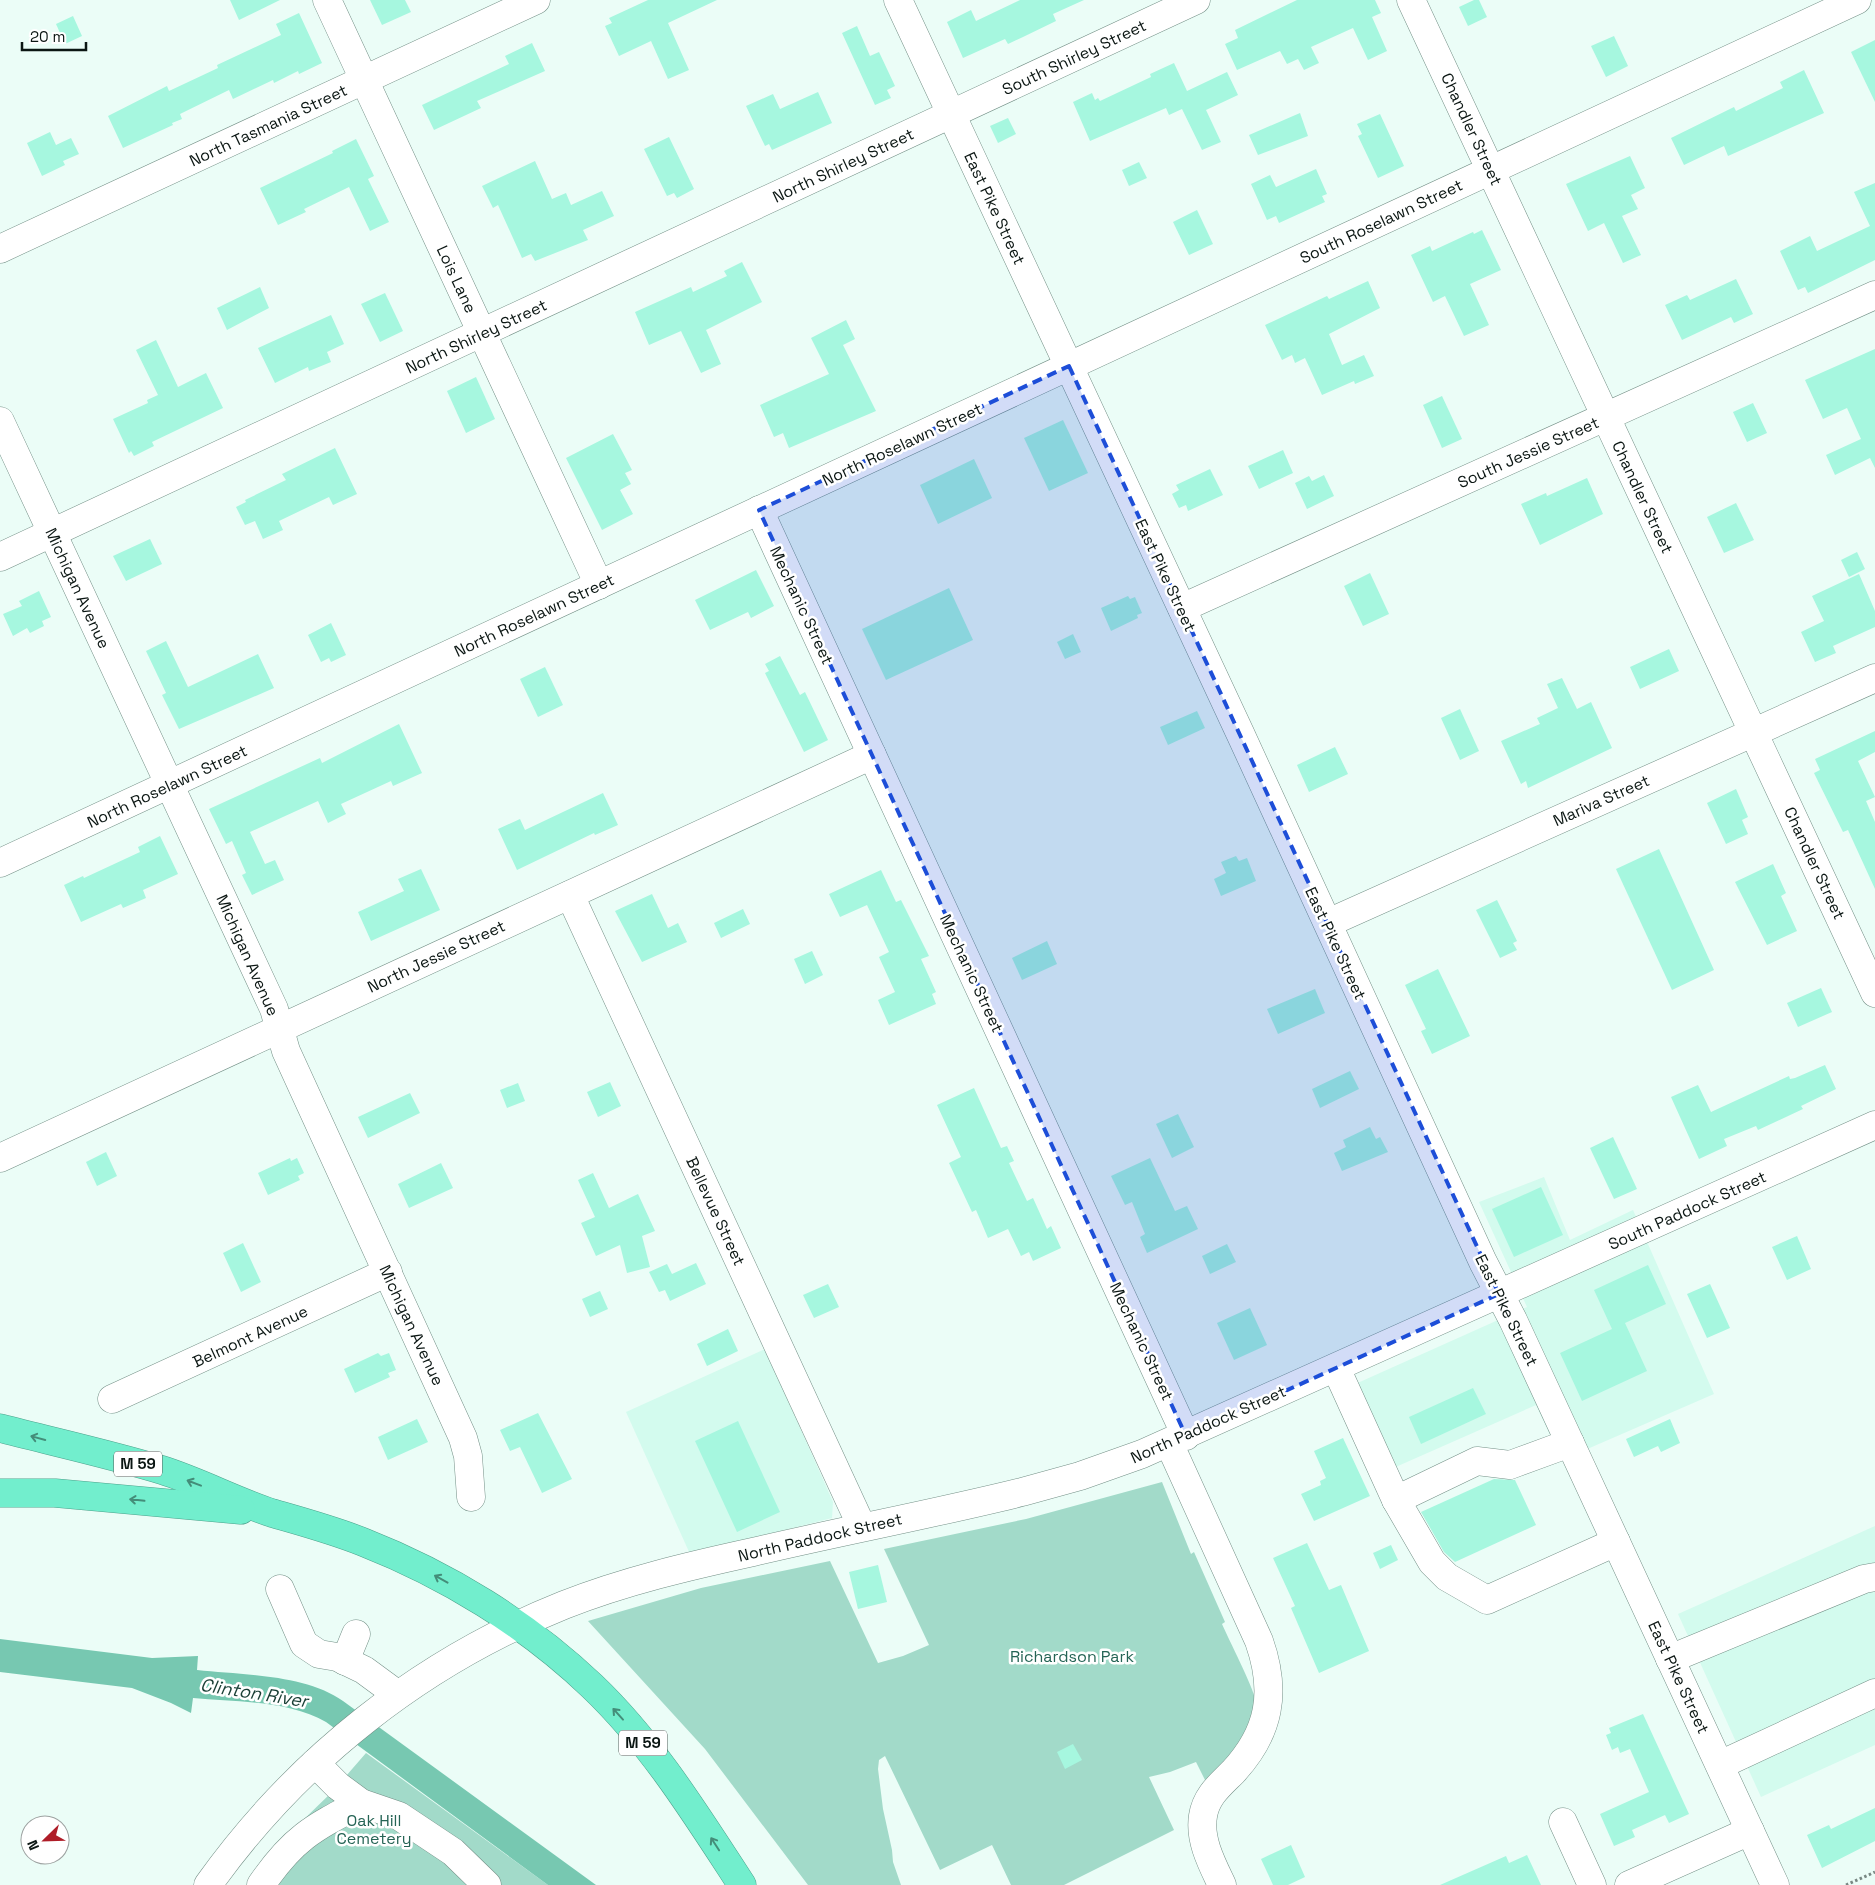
<svg xmlns="http://www.w3.org/2000/svg" width="1875" height="1885" font-family="'Space Grotesk',sans-serif">
<style>
.built{fill:#d3fbee}
.green{fill:#a2dac9}
.water{fill:#77c8b1}
.building{fill:#a6f7df}
.lines{fill:none;stroke-linecap:round;stroke-linejoin:round}
.minor-casing{stroke:#749087;stroke-width:29}
.highway-casing{stroke:#4ea28c;stroke-width:29}
.path{stroke:#798883;stroke-width:3;stroke-dasharray:2.5 2.5;stroke-linecap:butt}
.minor{stroke:#fff;stroke-width:28}
.highway{stroke:#72eecd;stroke-width:28}
.oneway{stroke:#448d79}
.marked{fill:#1d4ed8;fill-opacity:0.2;stroke:#1d4ed8;stroke-width:4;stroke-dasharray:10 6;stroke-linejoin:round}
.labels{text-anchor:middle;stroke-width:5;stroke-linejoin:round;paint-order:stroke}
.shield{fill:#fff;stroke:#545c5a;stroke-width:1}
.shield-label{font-size:15px;font-weight:bold;fill:#0b1613}
.street-label{font-size:16px;fill:#0b1613;stroke:#fff}
.park-label{font-size:16px;fill:#256455;stroke:#fff}
.water-label{font-size:18px;font-style:italic;fill:#183e34;stroke:#fff}
</style>
<rect width="100%" height="100%" fill="#ebfdf7"/>
<!-- built -->
<g class="built">
<polygon points="1544,1177 1570,1240 1633,1210 1714,1394 1562,1460 1536,1405 1373,1477 1333,1394 1527,1307 1479,1202"/>
<polygon points="765,1349 833,1502 832,1518 690,1554 626,1412"/>
<polygon points="1875,1526 1875,1745 1761,1797 1678,1614"/>
</g>
<!-- green -->
<g class="green">
<path d="M1162,1482L1191,1554L1194,1552L1225,1622L1222,1624C1228,1638 1254,1689 1255,1699C1255,1733 1227,1759 1205,1780L1196,1762L1170,1772L1149,1777L1174,1830L1064,1885H1011L992,1845L940,1870L885,1756L879,1760L878,1769L883,1809L892,1850L893,1862L901,1885H808L705,1749L588,1621L701,1588L830,1561L878,1663L903,1656L929,1645L884,1549L1026,1519Z"/>
<polygon points="366,1753 548,1885 247,1885 263,1859 333,1791"/>
</g>
<!-- water -->
<path class="water" d="M0,1639L152,1658L198,1656L197,1670C242,1675 305,1674 343,1701L596,1885H548L326,1722C288,1700 236,1702 193,1698L191,1713L171,1703L132,1688L0,1672Z"/>
<!-- building -->
<g class="building">
<polygon points="230,0 280,0 239,20"/>
<polygon points="370,0 405,0 411,12 382,25"/>
<polygon points="648,0 717,0 668,23 689,70 668,79 651,41 619,56 605,26 612,23 609,18"/>
<polygon points="1020,0 1084,0 1053,14 1056,21 1023,37 1008,44 1005,39 963,58 947,22 971,10 976,21"/>
<polygon points="1297,0 1375,0 1381,13 1372,17 1387,51 1368,60 1353,28 1311,47 1319,63 1304,70 1298,59 1287,64 1280,51 1237,70 1225,44 1238,38 1235,30"/>
<polygon points="1474,0 1479,0 1487,17 1468,26 1459,7"/>
<polygon points="299,13 322,63 299,74 298,71 274,83 273,80 233,99 229,90 180,114 182,119 172,123 173,125 123,148 108,116 167,86 169,91 218,68 217,65 281,35 276,24"/>
<polygon points="73,16 82,36 65,44 56,24"/>
<polygon points="857,26 870,56 879,52 895,86 887,90 891,98 875,105 842,33"/>
<polygon points="1614,36 1628,66 1606,77 1591,46"/>
<polygon points="1875,40 1875,102 1851,52"/>
<polygon points="532,43 545,71 477,101 481,108 434,130 422,105 509,64 505,56"/>
<polygon points="1174,63 1187,91 1227,72 1238,95 1206,110 1221,142 1202,150 1182,109 1169,115 1166,108 1090,141 1073,102 1092,93 1095,100 1098,98 1100,101 1151,77 1150,74"/>
<polygon points="1804,70 1824,113 1728,156 1724,146 1684,165 1671,138 1734,107 1736,111 1783,88 1780,82"/>
<polygon points="818,92 832,123 772,150 769,144 765,146 746,106 773,94 780,109"/>
<polygon points="1300,113 1308,136 1258,155 1249,135"/>
<polygon points="1380,114 1404,166 1378,178 1358,136 1362,134 1357,124"/>
<polygon points="1008,118 1016,134 998,143 990,126"/>
<polygon points="50,132 56,145 71,138 79,154 63,161 65,165 42,176 27,143"/>
<polygon points="669,137 694,189 677,198 674,193 667,196 644,149"/>
<polygon points="356,139 374,176 368,179 389,222 370,231 349,187 304,209 306,212 278,225 260,188 333,153 332,151"/>
<polygon points="1630,156 1645,188 1631,195 1638,209 1622,216 1641,255 1623,263 1604,223 1588,231 1566,184"/>
<polygon points="535,161 552,199 566,193 571,205 602,191 614,216 583,230 588,240 535,261 531,254 522,258 498,205 493,208 482,186"/>
<polygon points="1139,162 1147,178 1129,186 1122,170"/>
<polygon points="1316,169 1327,194 1322,196 1325,202 1279,223 1276,216 1267,220 1251,184 1270,175 1276,187"/>
<polygon points="1875,183 1875,260 1808,293 1805,287 1798,290 1780,251 1810,236 1817,251 1870,226 1854,192"/>
<polygon points="1197,210 1213,244 1189,255 1173,222"/>
<polygon points="1482,230 1501,270 1470,284 1489,325 1464,336 1445,296 1433,302 1411,255 1430,246 1432,251 1473,232 1474,234"/>
<polygon points="742,262 762,302 706,330 721,364 701,373 681,331 649,345 635,312 691,287 693,292 727,276 724,271"/>
<polygon points="1736,279 1753,314 1734,323 1731,317 1682,340 1665,305 1687,295 1690,300"/>
<polygon points="1368,281 1380,308 1329,334 1342,365 1364,355 1374,376 1355,384 1354,381 1322,395 1305,358 1295,363 1292,355 1282,360 1265,325 1327,296 1329,299"/>
<polygon points="260,287 269,308 227,330 217,308"/>
<polygon points="385,293 403,331 380,342 361,304"/>
<polygon points="331,315 344,344 327,352 331,362 309,371 308,367 275,383 258,348"/>
<polygon points="846,320 855,339 843,345 876,411 789,448 783,433 774,437 760,405 829,374 811,338"/>
<polygon points="156,340 178,387 206,373 223,408 152,442 154,446 134,456 131,451 129,453 113,419 148,403 147,400 158,395 136,350"/>
<polygon points="1875,349 1875,468 1870,458 1835,475 1826,455 1861,439 1847,408 1823,419 1805,380"/>
<polygon points="476,377 495,419 466,433 447,391"/>
<polygon points="1442,396 1462,439 1442,448 1423,405"/>
<polygon points="1753,403 1767,433 1747,442 1733,412"/>
<polygon points="1063,420 1088,473 1049,491 1024,438"/>
<polygon points="613,434 632,470 625,473 631,484 620,490 633,514 602,530 566,458"/>
<polygon points="335,448 357,494 333,505 329,497 279,521 283,530 263,539 255,521 245,525 236,507 246,502 245,500 286,480 282,474"/>
<polygon points="1283,450 1293,473 1259,489 1248,466"/>
<polygon points="974,459 992,498 938,524 920,485"/>
<polygon points="1210,469 1223,495 1188,511 1186,505 1179,508 1172,494 1179,490 1176,485"/>
<polygon points="1324,475 1334,496 1307,509 1295,483 1309,476 1312,481"/>
<polygon points="1587,478 1603,514 1540,545 1521,504 1546,493 1547,496"/>
<polygon points="1736,503 1754,540 1724,553 1707,517"/>
<polygon points="150,539 162,564 126,581 113,556"/>
<polygon points="1857,552 1865,569 1849,577 1841,560"/>
<polygon points="756,570 774,606 751,618 748,612 710,630 695,600"/>
<polygon points="1370,573 1389,614 1363,626 1344,586"/>
<polygon points="1859,574 1875,611 1875,627 1833,646 1836,653 1815,662 1801,632 1824,621 1812,596"/>
<polygon points="949,588 973,640 886,680 862,629"/>
<polygon points="39,591 51,617 42,621 44,626 30,633 27,628 13,636 3,614 22,606 19,601"/>
<polygon points="1128,596 1130,599 1135,597 1142,613 1137,615 1138,618 1111,631 1101,608"/>
<polygon points="331,623 346,655 331,662 329,658 321,662 308,635"/>
<polygon points="1073,634 1081,652 1065,659 1057,642"/>
<polygon points="166,641 188,687 258,654 274,688 179,729 162,695 166,693 146,651"/>
<polygon points="1669,649 1679,671 1640,689 1630,667"/>
<polygon points="780,656 800,695 805,692 828,740 804,752 765,673 769,671 765,664"/>
<polygon points="545,667 563,705 538,717 520,679"/>
<polygon points="1562,678 1577,709 1591,702 1612,748 1528,788 1526,781 1521,784 1501,741 1540,724 1537,718 1558,708 1547,684"/>
<polygon points="1460,709 1479,751 1460,760 1441,718"/>
<polygon points="1197,711 1205,728 1168,745 1160,727"/>
<polygon points="399,724 422,773 393,786 391,781 341,804 346,814 328,823 318,801 250,832 265,864 275,860 284,880 252,895 242,875 246,873 232,841 226,844 209,809 320,758 322,763"/>
<polygon points="1875,731 1875,752 1858,761 1875,797 1866,801 1875,822 1875,889 1848,830 1843,832 1814,773 1820,770 1815,759"/>
<polygon points="1335,747 1348,774 1309,792 1297,765"/>
<polygon points="1736,789 1748,817 1742,820 1748,834 1726,844 1707,803"/>
<polygon points="603,793 618,825 595,835 594,833 517,870 498,829 520,819 525,830"/>
<polygon points="160,836 178,874 143,890 146,898 123,908 121,904 81,922 64,885 83,876 84,878 140,852 138,847"/>
<polygon points="1659,849 1714,970 1672,990 1616,869"/>
<polygon points="1236,856 1239,861 1247,858 1256,881 1221,896 1214,879 1226,873 1221,862"/>
<polygon points="1773,864 1786,893 1781,896 1797,931 1767,945 1735,882"/>
<polygon points="421,869 440,910 371,941 358,912 404,891 398,879"/>
<polygon points="881,870 896,902 901,900 929,956 921,959 936,992 932,994 936,1004 889,1025 878,1000 895,992 879,957 889,952 867,905 840,917 829,894"/>
<polygon points="652,894 668,928 678,923 687,942 642,962 615,911"/>
<polygon points="1497,900 1517,941 1513,943 1517,950 1500,958 1476,910"/>
<polygon points="743,909 750,924 721,938 714,923"/>
<polygon points="1047,941 1057,964 1022,980 1012,958"/>
<polygon points="812,951 823,975 805,984 794,959"/>
<polygon points="1438,969 1470,1036 1432,1054 1421,1031 1426,1029 1405,985"/>
<polygon points="1821,988 1832,1012 1798,1027 1787,1003"/>
<polygon points="1315,989 1325,1013 1278,1034 1267,1009"/>
<polygon points="1825,1065 1836,1089 1801,1106 1803,1109 1758,1130 1756,1126 1724,1139 1727,1146 1699,1159 1671,1097 1698,1085 1711,1112 1789,1076 1790,1079 1795,1078"/>
<polygon points="1350,1071 1359,1089 1320,1108 1312,1089"/>
<polygon points="610,1082 621,1106 598,1117 587,1092"/>
<polygon points="518,1083 525,1101 507,1108 500,1090"/>
<polygon points="974,1088 1001,1148 1007,1146 1014,1161 1009,1163 1027,1201 1033,1198 1047,1229 1051,1226 1061,1248 1033,1261 1029,1252 1021,1256 1008,1229 988,1238 976,1210 972,1212 949,1163 961,1157 937,1105"/>
<polygon points="410,1093 420,1113 368,1138 358,1117"/>
<polygon points="1178,1114 1194,1147 1172,1158 1156,1124"/>
<polygon points="1370,1127 1376,1139 1380,1137 1388,1152 1342,1171 1334,1153 1346,1147 1343,1140"/>
<polygon points="1613,1137 1637,1189 1614,1199 1590,1148"/>
<polygon points="106,1152 117,1176 97,1186 86,1162"/>
<polygon points="290,1158 291,1161 297,1158 304,1173 298,1176 300,1180 268,1195 258,1173"/>
<polygon points="1150,1158 1175,1211 1187,1206 1198,1229 1147,1253 1140,1237 1145,1234 1132,1202 1125,1205 1111,1176"/>
<polygon points="441,1163 453,1188 409,1208 398,1184"/>
<polygon points="593,1173 609,1208 638,1194 655,1231 642,1236 650,1267 627,1273 620,1245 596,1256 581,1223 595,1217 578,1180"/>
<polygon points="1541,1187 1563,1235 1514,1257 1492,1209"/>
<polygon points="1797,1236 1811,1269 1787,1280 1772,1247"/>
<polygon points="243,1243 261,1282 241,1292 223,1253"/>
<polygon points="1227,1244 1236,1262 1210,1274 1202,1256"/>
<polygon points="696,1263 706,1284 670,1301 665,1290 659,1292 649,1272 667,1264 672,1274"/>
<polygon points="1648,1265 1666,1304 1625,1323 1647,1371 1582,1401 1560,1353 1612,1329 1594,1290"/>
<polygon points="828,1284 839,1307 814,1318 803,1295"/>
<polygon points="1710,1284 1730,1328 1707,1338 1687,1294"/>
<polygon points="600,1291 608,1309 590,1317 582,1299"/>
<polygon points="1250,1308 1267,1345 1234,1360 1217,1323"/>
<polygon points="728,1329 738,1351 707,1366 697,1344"/>
<polygon points="378,1353 381,1356 389,1353 396,1370 388,1373 390,1377 355,1393 344,1369"/>
<polygon points="1473,1388 1486,1414 1421,1444 1409,1417"/>
<polygon points="538,1413 572,1479 542,1493 520,1447 510,1451 500,1430"/>
<polygon points="417,1419 428,1442 388,1460 378,1437"/>
<polygon points="1670,1419 1680,1443 1661,1452 1658,1446 1634,1457 1626,1439"/>
<polygon points="738,1421 780,1512 737,1532 695,1441"/>
<polygon points="1343,1438 1370,1496 1314,1521 1301,1494 1321,1485 1320,1481 1326,1478 1314,1451"/>
<polygon points="1494,1479 1515,1480 1536,1525 1455,1562 1444,1552 1421,1512"/>
<polygon points="1307,1543 1329,1590 1341,1585 1369,1651 1319,1673 1291,1608 1295,1606 1273,1558"/>
<polygon points="1391,1545 1398,1560 1380,1569 1373,1553"/>
<polygon points="878,1565 887,1602 858,1609 849,1572"/>
<polygon points="1643,1714 1689,1814 1669,1823 1665,1815 1632,1830 1635,1837 1614,1846 1600,1814 1649,1792 1630,1749 1620,1753 1618,1747 1612,1750 1606,1735 1611,1733 1609,1728"/>
<polygon points="1073,1744 1082,1760 1065,1769 1057,1752"/>
<polygon points="1875,1808 1875,1841 1822,1868 1807,1835 1829,1825 1831,1829"/>
<polygon points="1291,1845 1305,1877 1288,1885 1273,1885 1261,1859"/>
<polygon points="1527,1855 1541,1885 1440,1885 1506,1856 1509,1863"/>
</g>
<g class="lines">
<defs>
<g id="minor">
<polyline points="327,0 599,585"/>
<polyline points="898,0 1240,733 1483,1262 1513,1320 1775,1885"/>
<polyline points="1411,0 1875,993"/>
<polyline points="0,249 536,0"/>
<polyline points="0,421 274,1009 286,1051 463,1438 468,1456 471,1497"/>
<polyline points="759,510 1186,1436"/>
<polyline points="0,557 1196,0"/>
<polyline points="1182,608 1875,295"/>
<polyline points="0,863 1857,0"/>
<polyline points="570,895 862,1527"/>
<polyline points="1328,923 1875,678"/>
<polyline points="0,1158 872,755"/>
<polyline points="1336,1368 1396,1500 1432,1562 1447,1577 1487,1600 1616,1542"/>
<polyline points="112,1399 388,1272"/>
<path d="M1169,1443L1259,1641C1277,1692 1270,1732 1233,1772C1220,1785 1206,1796 1203,1816C1199,1840 1212,1864 1222,1885"/>
<polyline points="1396,1500 1477,1461 1510,1465 1570,1443"/>
<polyline points="280,1589 304,1644 319,1654 337,1657 364,1670 398,1695"/>
<polyline points="1670,1659 1864,1579 1875,1577"/>
<polyline points="345,1661 356,1634"/>
<polyline points="315,1763 338,1786 361,1803 399,1816 453,1852 487,1885"/>
<polyline points="1720,1765 1875,1693"/>
<polyline points="1563,1822 1592,1885"/>
<path d="M208,1885C297,1760 421,1662 564,1605C625,1581 689,1566 753,1552C842,1531 933,1514 1022,1492L1080,1476L1142,1454L1875,1125"/>
<path d="M261,1885C293,1838 313,1828 361,1803"/>
<polyline points="1629,1885 1750,1831"/>
</g>
<g id="highway">
<path d="M0,1428C54,1442 109,1454 162,1470C200,1482 235,1501 272,1513C303,1522 333,1530 363,1542C447,1575 527,1624 592,1686C652,1743 697,1816 742,1885"/>
<polyline points="0,1493 55,1493 241,1510"/>
</g>
</defs>
<!-- minor casing -->
<use href="#minor" class="minor-casing"/>
<!-- highway casing -->
<use href="#highway" class="highway-casing"/>
<!-- path -->
<polyline class="path" points="1846,1885 1875,1872"/>
<!-- minor -->
<use href="#minor" class="minor"/>
<!-- highway -->
<use href="#highway" class="highway"/>
</g>
<!-- one-way arrows -->
<defs><path id="oneway-shaft" d="M-6 0H5M1.5-3L5.5 0L1.5 3" fill="none" stroke-width="1.6" stroke-linecap="round" stroke-linejoin="round" transform="scale(1.25)"/></defs>
<g class="oneway">
<use href="#oneway-shaft" transform="translate(38 1438) rotate(-165)"/>
<use href="#oneway-shaft" transform="translate(194 1483) rotate(-159)"/>
<use href="#oneway-shaft" transform="translate(137 1500) rotate(-174)"/>
<use href="#oneway-shaft" transform="translate(441 1579) rotate(-151)"/>
<use href="#oneway-shaft" transform="translate(618 1714) rotate(-132)"/>
<use href="#oneway-shaft" transform="translate(715 1844) rotate(-123)"/>
</g>
<!-- marked area -->
<path class="marked" d="M1069,366L1499,1294L1186,1436L759,510Z"/>
<g class="labels">
<!-- shield labels -->
<g class="shield">
<rect x="114" y="1451.5" width="48" height="25" rx="4"/>
<rect x="619" y="1730.5" width="48" height="25" rx="4"/>
</g>
<g class="shield-label">
<text x="138" y="1469">M 59</text>
<text x="643" y="1748">M 59</text>
</g>
<!-- street labels -->
<g class="street-label">
<text transform="translate(1074 57) rotate(-25)" y="6">South Shirley Street</text>
<text transform="translate(268 125) rotate(-25)" y="6">North Tasmania Street</text>
<text transform="translate(1472 129) rotate(65)" y="6">Chandler Street</text>
<text transform="translate(843 165) rotate(-25)" y="6">North Shirley Street</text>
<text transform="translate(995 208) rotate(65)" y="6">East Pike Street</text>
<text transform="translate(1381 221) rotate(-25)" y="6">South Roselawn Street</text>
<text transform="translate(457 279) rotate(65)" y="6">Lois Lane</text>
<text transform="translate(476 336) rotate(-25)" y="6">North Shirley Street</text>
<text transform="translate(902 444) rotate(-25)" y="6">North Roselawn Street</text>
<text transform="translate(1528 452) rotate(-24)" y="6">South Jessie Street</text>
<text transform="translate(1643 497) rotate(65)" y="6">Chandler Street</text>
<text transform="translate(1166 575) rotate(65)" y="6">East Pike Street</text>
<text transform="translate(78 588) rotate(65)" y="6">Michigan Avenue</text>
<text transform="translate(802 605) rotate(65)" y="6">Mechanic Street</text>
<text transform="translate(534 615) rotate(-25)" y="6">North Roselawn Street</text>
<text transform="translate(167 786) rotate(-25)" y="6">North Roselawn Street</text>
<text transform="translate(1601 800) rotate(-24)" y="6">Mariva Street</text>
<text transform="translate(1815 863) rotate(65)" y="6">Chandler Street</text>
<text transform="translate(1336 943) rotate(65)" y="6">East Pike Street</text>
<text transform="translate(248 955) rotate(66)" y="6">Michigan Avenue</text>
<text transform="translate(436 956) rotate(-25)" y="6">North Jessie Street</text>
<text transform="translate(972 973) rotate(65)" y="6">Mechanic Street</text>
<text transform="translate(1687 1210) rotate(-24)" y="6">South Paddock Street</text>
<text transform="translate(716 1211) rotate(65)" y="6">Bellevue Street</text>
<text transform="translate(1507 1310) rotate(64)" y="6">East Pike Street</text>
<text transform="translate(412 1325) rotate(65)" y="6">Michigan Avenue</text>
<text transform="translate(250 1336) rotate(-25)" y="6">Belmont Avenue</text>
<text transform="translate(1142 1341) rotate(65)" y="6">Mechanic Street</text>
<text transform="translate(1208 1424) rotate(-24)" y="6">North Paddock Street</text>
<text transform="translate(820 1537) rotate(-13)" y="6">North Paddock Street</text>
<text transform="translate(1679 1677) rotate(65)" y="6">East Pike Street</text>
</g>
<!-- park labels -->
<g class="park-label">
<text x="1072" y="1662">Richardson Park</text>
<text x="374" y="1826">Oak Hill<tspan x="374" dy="18">Cemetery</tspan></text>
</g>
<!-- water labels -->
<g class="water-label">
<text transform="translate(254 1693) rotate(9)" y="6">Clinton River</text>
</g>
</g>
<!-- north arrow -->
<g transform="translate(45 1840) rotate(247)"><circle r="24" fill="#ffffff" stroke="#9da2a1"/>
<path d="M0-4L9 19L0 12L-9 19Z" fill="#af1d28"/>
<text y="-8" font-size="14" font-weight="bold" text-anchor="middle" fill="#0b1613">N</text>
</g>
<!-- scale -->
<path d="M22 42v8h64v-8" fill="none" stroke="#0b1613" stroke-width="2.5"/>
<text x="30" y="42" font-size="15" fill="#0b1613" stroke="#ffffff" stroke-width="4" paint-order="stroke">20 m</text>
</svg>
